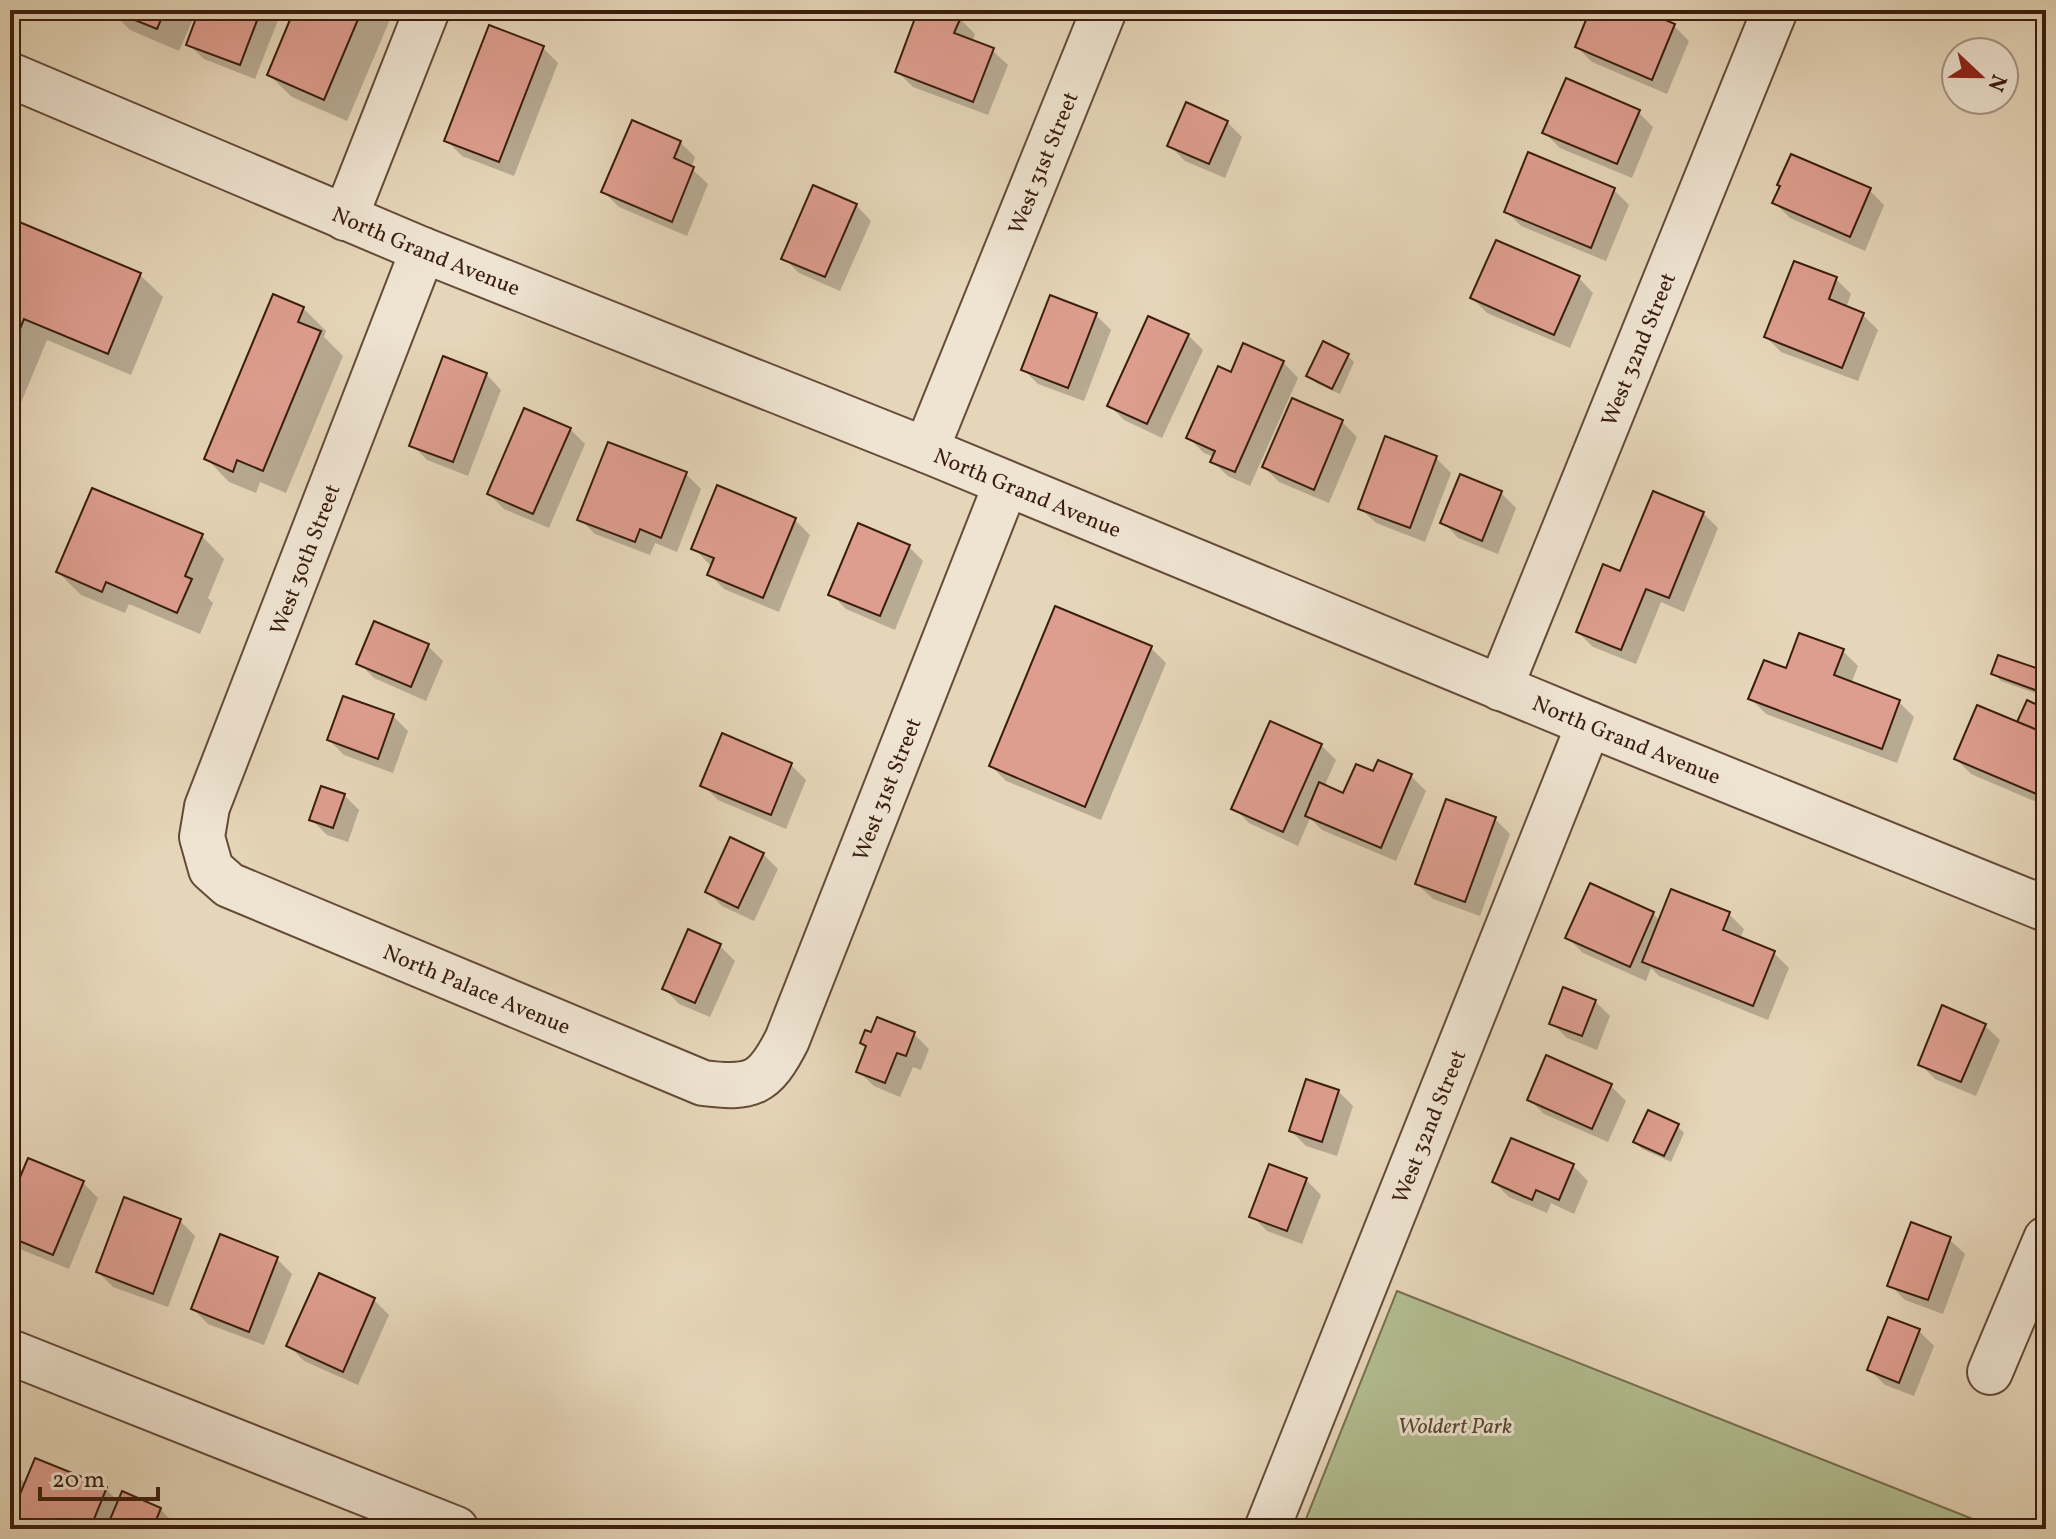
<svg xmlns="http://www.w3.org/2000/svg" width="2056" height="1539" font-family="Vollkorn,serif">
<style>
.green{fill:#b2be91;stroke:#766e4f;stroke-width:2}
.shadow{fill:#0003}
.building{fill:#de9e8f;stroke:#3a1d0d;stroke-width:2}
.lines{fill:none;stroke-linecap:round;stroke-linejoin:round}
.minor-casing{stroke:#654b38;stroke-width:48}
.minor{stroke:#efe4d2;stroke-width:44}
.labels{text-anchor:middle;stroke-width:6;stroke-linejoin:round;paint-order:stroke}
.street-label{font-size:22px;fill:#3a1d0d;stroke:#efe4d2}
.park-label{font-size:22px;font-style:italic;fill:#58452e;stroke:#efe4d2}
</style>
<rect width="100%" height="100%" fill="#e6d6b9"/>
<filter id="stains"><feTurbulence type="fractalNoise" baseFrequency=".0025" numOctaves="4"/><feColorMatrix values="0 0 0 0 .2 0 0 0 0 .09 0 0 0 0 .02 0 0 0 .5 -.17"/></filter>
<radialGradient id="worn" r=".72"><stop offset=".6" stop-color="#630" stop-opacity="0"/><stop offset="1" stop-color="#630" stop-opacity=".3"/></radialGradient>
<!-- green -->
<polygon class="green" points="1397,1291 1998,1529 1302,1529"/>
<!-- shadow -->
<g class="shadow">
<polygon points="110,10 197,10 179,51 130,30"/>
<polygon points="202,10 282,10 255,79 204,59 188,44"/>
<polygon points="296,10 394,10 347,121 292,97 269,75"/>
<polygon points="921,10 935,10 960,19 975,34 972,42 992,50 1008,65 988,115 913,87 898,72"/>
<polygon points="1593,10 1637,10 1674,26 1689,41 1667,94 1592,62 1577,47"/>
<polygon points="1677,10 1709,10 1705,21"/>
<polygon points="543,48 558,63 514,176 462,156 447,141"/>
<polygon points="1638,112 1653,127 1632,178 1560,148 1545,133"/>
<polygon points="1227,122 1242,137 1225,178 1185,161 1170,146"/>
<polygon points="680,142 695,157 691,168 708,184 687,236 619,207 604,192"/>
<polygon points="1614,190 1629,205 1606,261 1521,226 1506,211"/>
<polygon points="1869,190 1884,205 1865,251 1790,218 1775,203"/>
<polygon points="856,205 871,221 840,291 799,273 784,258"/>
<polygon points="10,207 17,214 10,232"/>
<polygon points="10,244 140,275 163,297 131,375 47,340 10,429"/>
<polygon points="1795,263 1836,279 1851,294 1846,308 1863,315 1878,330 1858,381 1781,352 1766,337"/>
<polygon points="1578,277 1593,293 1570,348 1487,313 1472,298"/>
<polygon points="303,308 326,331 324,337 343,356 286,493 260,482 256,493 229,482 207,459"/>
<polygon points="1096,315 1111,330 1084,401 1038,384 1023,369"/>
<polygon points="1188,335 1203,350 1162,438 1124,420 1109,405"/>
<polygon points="1347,355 1354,362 1340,394 1316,383 1309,376"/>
<polygon points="1283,362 1298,378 1250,486 1228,476 1212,461 1214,457 1204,453 1189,438 1232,374"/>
<polygon points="486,374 501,390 468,476 427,460 412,445"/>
<polygon points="1293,401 1342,422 1357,437 1329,503 1279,482 1264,467"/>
<polygon points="570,429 585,444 549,528 504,509 489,494"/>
<polygon points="1436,458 1451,473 1425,542 1376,523 1360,508"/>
<polygon points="686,474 701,489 677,552 655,543 650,555 595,534 580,519"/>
<polygon points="1501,493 1516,508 1498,554 1458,538 1443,522"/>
<polygon points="1703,513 1718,528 1684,612 1661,602 1636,664 1593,647 1578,632 1621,574"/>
<polygon points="795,520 810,535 779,612 724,589 709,574 713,565 709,564 694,548"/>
<polygon points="202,536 224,559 208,598 213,603 200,634 129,604 125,613 81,595 58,572"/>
<polygon points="908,546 923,561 895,630 846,609 831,594"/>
<polygon points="428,646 443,661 426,701 374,678 359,663"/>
<polygon points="1151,648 1166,663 1101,820 1006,781 991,766"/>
<polygon points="1843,651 1858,666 1851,684 1899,702 1914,717 1897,763 1766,714 1751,699 1787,671"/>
<polygon points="2046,652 2046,697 2001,681 1994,674 2037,671"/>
<polygon points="2046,711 2046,806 1971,774 1956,759"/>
<polygon points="393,716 408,731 393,773 344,755 329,740"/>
<polygon points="723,736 791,765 806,780 786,829 718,800 703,785"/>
<polygon points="1321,745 1336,760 1324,787 1344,795 1374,773 1411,776 1426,791 1396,861 1322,830 1310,818 1298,846 1249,823 1234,808"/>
<polygon points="344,795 359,810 348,842 327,835 312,820"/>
<polygon points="1495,819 1510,834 1480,916 1433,899 1417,884"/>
<polygon points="763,854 778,869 754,921 722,906 707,891"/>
<polygon points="1653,913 1660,921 1729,914 1744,929 1740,939 1774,953 1789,968 1768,1020 1659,976 1651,968 1646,981 1583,953 1568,938"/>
<polygon points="689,932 720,946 735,961 710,1017 679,1004 664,988"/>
<polygon points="1595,1001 1610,1016 1597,1050 1567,1038 1552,1023"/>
<polygon points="1984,1025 2000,1040 1976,1096 1935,1079 1920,1064"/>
<polygon points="914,1034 929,1049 921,1070 913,1067 900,1097 874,1086 858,1071 868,1048 862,1043"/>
<polygon points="1611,1086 1626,1101 1608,1142 1544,1114 1529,1099"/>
<polygon points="1338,1091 1353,1106 1337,1156 1306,1146 1291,1131"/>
<polygon points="1677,1126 1684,1133 1671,1162 1642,1149 1635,1142"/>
<polygon points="1573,1166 1588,1181 1574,1214 1551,1203 1547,1213 1509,1197 1494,1182"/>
<polygon points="1306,1180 1321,1195 1302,1244 1267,1231 1252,1216"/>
<polygon points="83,1183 98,1198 69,1269 15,1247 10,1242 10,1207"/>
<polygon points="180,1221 195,1236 168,1307 113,1287 98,1272"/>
<polygon points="1949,1239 1965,1254 1943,1314 1905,1300 1890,1285"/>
<polygon points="277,1259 292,1274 264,1345 208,1324 193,1309"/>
<polygon points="374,1300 389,1315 358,1385 304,1361 289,1346"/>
<polygon points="1919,1331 1934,1346 1914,1396 1885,1385 1870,1370"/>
<polygon points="10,1469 26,1484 106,1489 119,1502 160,1509 180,1529 10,1529"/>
</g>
<!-- building -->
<g class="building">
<polygon points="110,10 165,10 157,29"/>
<polygon points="199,10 261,10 240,65 186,45"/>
<polygon points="294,10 362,10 324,100 267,75"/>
<polygon points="918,10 941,10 961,17 954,33 994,48 973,102 895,72"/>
<polygon points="1590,10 1642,10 1675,24 1652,80 1575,47"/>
<polygon points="489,25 544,46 499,162 444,141"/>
<polygon points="1566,78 1640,110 1617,164 1542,133"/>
<polygon points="1186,102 1228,121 1209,164 1167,146"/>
<polygon points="632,120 681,141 674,158 694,167 672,222 601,192"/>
<polygon points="1528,152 1615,188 1591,248 1504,212"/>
<polygon points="1791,154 1871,188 1850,237 1772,203 1780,186 1777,185"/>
<polygon points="813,185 857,204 825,277 781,259"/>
<polygon points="17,221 141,273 108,354 24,319 10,353 10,238"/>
<polygon points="1496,240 1580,276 1554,335 1470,298"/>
<polygon points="1794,261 1837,277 1829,299 1864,313 1842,368 1764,337"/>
<polygon points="273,294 304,307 298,322 321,331 263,471 237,460 233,472 204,459"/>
<polygon points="1050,295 1097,313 1068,388 1021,370"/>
<polygon points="1148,316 1189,334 1147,424 1107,406"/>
<polygon points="1323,341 1349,354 1332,389 1306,376"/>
<polygon points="1243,343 1284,361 1235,472 1210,462 1215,451 1186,438 1218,366 1231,372"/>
<polygon points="443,356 487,373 453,462 409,446"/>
<polygon points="1292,398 1343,420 1314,490 1262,467"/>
<polygon points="524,408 571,428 533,514 487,494"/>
<polygon points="1385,436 1437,456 1410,528 1358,509"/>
<polygon points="608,442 687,472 661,538 640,529 635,542 577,520"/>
<polygon points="1460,474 1502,491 1482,541 1440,523"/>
<polygon points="717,485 796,518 763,598 707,575 714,558 691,549"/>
<polygon points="92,488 203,534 185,576 192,579 177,613 106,582 102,592 56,572"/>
<polygon points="1653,491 1704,512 1669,598 1646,589 1621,650 1576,632 1603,564 1620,571"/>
<polygon points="858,523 910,545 880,616 828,595"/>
<polygon points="1055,606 1152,646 1085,807 989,766"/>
<polygon points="374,621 429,644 411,687 356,664"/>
<polygon points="1799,633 1844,649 1834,675 1900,700 1882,749 1748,699 1764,660 1786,668"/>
<polygon points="2043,648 2046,650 2046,694 1991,674 1998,655 2036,668"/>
<polygon points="343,696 394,714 378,759 327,740"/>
<polygon points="2027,700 2046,709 2046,721 2042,732 2017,722"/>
<polygon points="1977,705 2042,732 2046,721 2046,798 1954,759"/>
<polygon points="1270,721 1322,744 1283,832 1231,809"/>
<polygon points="722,733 792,763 771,815 700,786"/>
<polygon points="1378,760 1412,774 1381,848 1305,816 1319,782 1343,793 1356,764 1373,771"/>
<polygon points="321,786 345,794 333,828 309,820"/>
<polygon points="1446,799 1496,817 1465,902 1415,884"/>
<polygon points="730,837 764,853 738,908 705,892"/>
<polygon points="1590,883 1654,912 1630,967 1565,938"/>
<polygon points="1671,889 1730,912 1723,930 1775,951 1753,1006 1642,962"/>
<polygon points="688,929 721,944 695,1003 662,989"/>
<polygon points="1563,987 1596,1000 1582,1036 1549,1024"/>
<polygon points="1942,1005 1986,1024 1961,1082 1918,1065"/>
<polygon points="877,1017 915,1032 906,1056 897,1053 885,1083 856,1072 866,1046 860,1043 865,1030 871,1032"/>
<polygon points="1546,1055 1612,1084 1592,1129 1527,1100"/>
<polygon points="1306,1079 1339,1090 1322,1142 1289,1131"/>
<polygon points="1648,1110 1679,1124 1664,1156 1633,1142"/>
<polygon points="1511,1138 1574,1164 1559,1200 1536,1190 1532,1200 1492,1182"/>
<polygon points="28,1158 84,1181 53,1255 10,1237 10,1201"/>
<polygon points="1269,1164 1307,1178 1287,1231 1249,1217"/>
<polygon points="124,1197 181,1219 153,1294 96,1272"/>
<polygon points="1911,1222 1951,1237 1928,1300 1887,1286"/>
<polygon points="220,1234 278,1257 249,1332 191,1309"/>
<polygon points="319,1273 375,1298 343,1372 286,1346"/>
<polygon points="1888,1317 1920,1329 1899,1383 1867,1370"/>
<polygon points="35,1458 107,1487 90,1529 10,1529 10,1518"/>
<polygon points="122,1491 161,1508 154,1525 163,1529 106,1529"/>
</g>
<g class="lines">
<defs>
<g id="minor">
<path id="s1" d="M10,75L423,250L926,450L1589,724L2046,909"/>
<polyline points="345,218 427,10"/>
<path id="s2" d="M423,250L207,807L202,837L211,869L229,885L703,1083C752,1089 764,1085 787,1040L1006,484"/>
<path id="s3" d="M926,450L1104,10"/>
<path id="s4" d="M1500,688L1775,10"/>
<polyline points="10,1352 456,1529"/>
<polyline points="1990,1372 2046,1239"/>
<path id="s5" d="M1267,1529L1589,724"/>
</g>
</defs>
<!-- minor casing -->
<use href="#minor" class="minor-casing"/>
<!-- minor -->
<use href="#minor" class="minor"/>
</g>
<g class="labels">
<!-- street labels -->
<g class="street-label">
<text dy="8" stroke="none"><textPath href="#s3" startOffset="310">West 31st Street</textPath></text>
<text dy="8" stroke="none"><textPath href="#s1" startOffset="452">North Grand Avenue</textPath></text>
<text dy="8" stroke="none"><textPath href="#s4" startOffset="366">West 32nd Street</textPath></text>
<text dy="8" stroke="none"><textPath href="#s1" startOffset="1100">North Grand Avenue</textPath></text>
<text transform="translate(304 559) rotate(-69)" y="8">West 30th Street</text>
<text dy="8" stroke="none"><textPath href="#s1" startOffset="1748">North Grand Avenue</textPath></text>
<text dy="8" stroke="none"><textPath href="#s2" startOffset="1574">West 31st Street</textPath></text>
<text dy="8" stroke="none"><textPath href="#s2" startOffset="954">North Palace Avenue</textPath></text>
<text dy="8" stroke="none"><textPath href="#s5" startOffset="434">West 32nd Street</textPath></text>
</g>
<!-- park labels -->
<g class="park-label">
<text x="1455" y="1433">Woldert Park</text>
</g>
</g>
<!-- margin -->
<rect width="2056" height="1539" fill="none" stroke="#e6d6b9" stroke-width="40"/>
<rect x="12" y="12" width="2032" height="1515" fill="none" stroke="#3a1d0d" stroke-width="4"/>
<rect x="20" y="20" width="2016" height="1499" fill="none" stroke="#3a1d0d" stroke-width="2"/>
<!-- north arrow -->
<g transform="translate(1980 76) rotate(112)"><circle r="38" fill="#efe4d2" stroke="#a79483" stroke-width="2"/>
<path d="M0-6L14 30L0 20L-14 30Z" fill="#8f2418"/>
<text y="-12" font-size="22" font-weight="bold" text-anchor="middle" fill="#3a1d0d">N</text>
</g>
<!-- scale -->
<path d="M40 1487v12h118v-12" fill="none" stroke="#3a1d0d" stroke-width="4"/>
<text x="52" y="1487" font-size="24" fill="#3a1d0d" stroke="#efe4d2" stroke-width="6" paint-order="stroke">20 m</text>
<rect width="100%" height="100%" filter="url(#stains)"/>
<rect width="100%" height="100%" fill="url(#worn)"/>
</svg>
